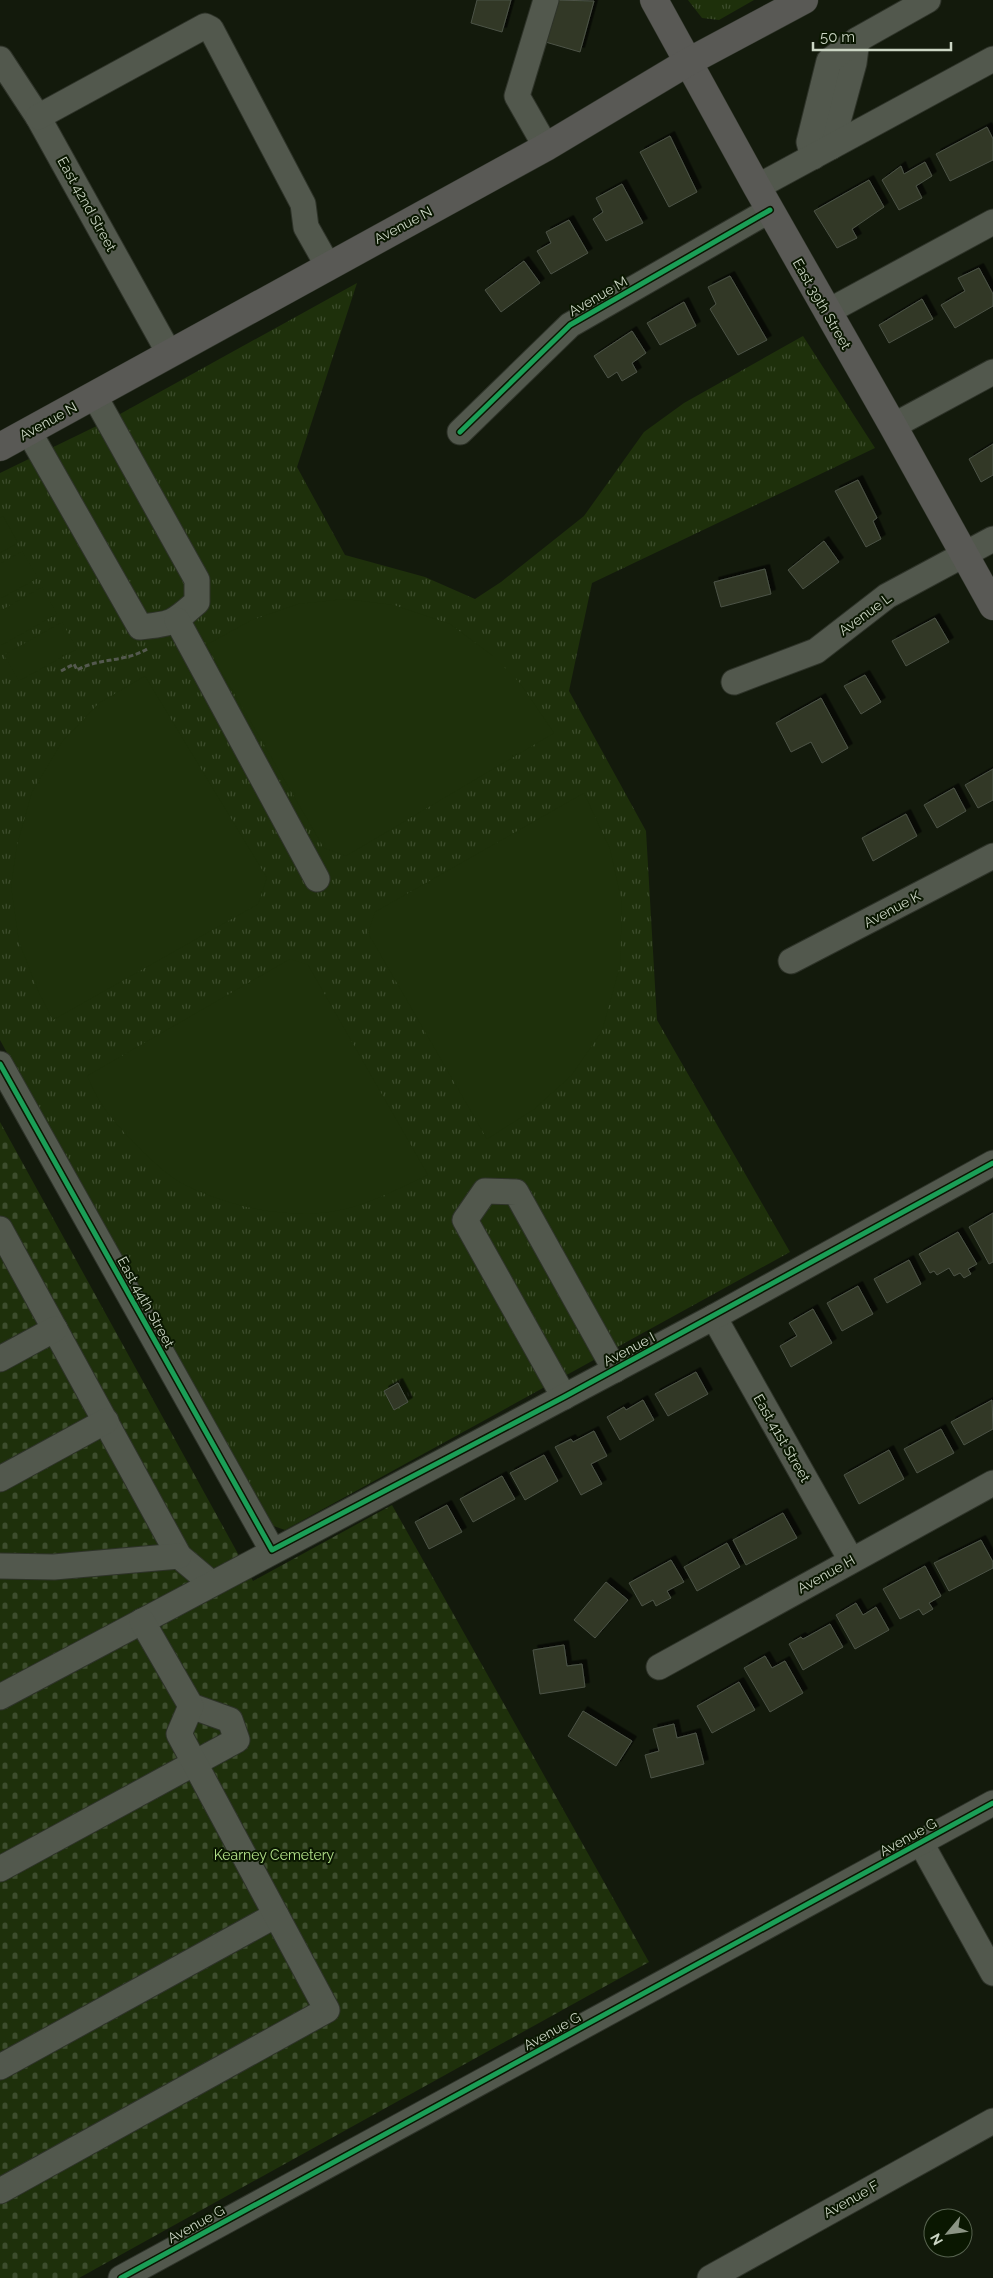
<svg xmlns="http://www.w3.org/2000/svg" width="993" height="2278" font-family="Raleway,sans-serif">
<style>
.cemetery{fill:url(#cemetery-stones)}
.park{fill:url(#park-tufts)}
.pitch{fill:#1e300b}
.building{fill:#303926;stroke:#4d5347;filter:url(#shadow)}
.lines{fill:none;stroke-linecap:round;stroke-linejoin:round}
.minor-casing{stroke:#2e3329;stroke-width:27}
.major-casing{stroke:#2e3329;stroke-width:29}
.path{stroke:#54594f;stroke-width:3;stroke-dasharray:5 2.5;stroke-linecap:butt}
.minor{stroke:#52584d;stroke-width:25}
.major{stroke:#595955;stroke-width:28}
.cycleway-casing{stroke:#0a1701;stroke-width:8}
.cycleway{stroke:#1a9f57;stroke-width:5}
.labels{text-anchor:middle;stroke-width:4;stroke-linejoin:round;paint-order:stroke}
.street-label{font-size:14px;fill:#cbd5c4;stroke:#0a1701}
.park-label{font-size:14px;fill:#b4e38a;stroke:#0a1701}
</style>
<defs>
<pattern id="cemetery-stones" width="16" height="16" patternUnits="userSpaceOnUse" patternTransform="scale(1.25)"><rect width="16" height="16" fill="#1e300b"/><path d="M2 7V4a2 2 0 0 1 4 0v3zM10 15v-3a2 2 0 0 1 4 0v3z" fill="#3d4d2d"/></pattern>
<pattern id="park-tufts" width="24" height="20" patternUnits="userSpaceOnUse" patternTransform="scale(1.25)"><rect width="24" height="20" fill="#1e300b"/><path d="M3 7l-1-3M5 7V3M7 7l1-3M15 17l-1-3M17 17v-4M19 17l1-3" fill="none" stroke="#3d4d2d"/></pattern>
<filter id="shadow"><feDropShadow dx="4.5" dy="-4.5" stdDeviation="0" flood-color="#0009"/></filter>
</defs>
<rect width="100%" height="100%" fill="#131a0c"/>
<!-- cemetery -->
<polygon class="cemetery" points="0,1122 253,1581 392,1505 649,1962 79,2278 0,2278"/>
<!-- park -->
<g class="park">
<polygon points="688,0 754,0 719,20 702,18"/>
<polygon points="357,283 297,467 345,555 425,577 475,599 501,582 584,516 644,432 684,403 803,336 875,448 592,583 569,691 646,831 657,1020 790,1252 285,1530 268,1524 256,1507 0,1040 0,473 111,419"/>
</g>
<!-- pitch -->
<g class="pitch">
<polygon points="3,516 18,543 0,553 0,518"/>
<polygon points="22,551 38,578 0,599 0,564"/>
<polygon points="42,587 57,614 0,646 0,611"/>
<polygon points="345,599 394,605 450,624 493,656 520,683 554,733 346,856 324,848 206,645 250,621 298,604"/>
<polygon points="62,622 77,649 19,681 4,655"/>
<polygon points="145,676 267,878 258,904 53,1020 39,993 19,942 11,886 17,845 32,792 62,742 99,703"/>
<polygon points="584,793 610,849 622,903 620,966 602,1031 571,1076 533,1110 487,1139 368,933 375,912"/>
<path d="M290,959L308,965L428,1175C397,1189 363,1208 329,1212C280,1218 228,1206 185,1185C162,1174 123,1133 107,1112C99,1102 93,1088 87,1076Z"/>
</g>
<!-- building -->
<g class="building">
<polygon points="477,0 511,0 502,32 471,23"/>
<polygon points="554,0 594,1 580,52 542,41"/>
<polygon points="987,127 993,139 993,160 950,181 936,154"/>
<polygon points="670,136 697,192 669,207 640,152"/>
<polygon points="925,162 932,176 916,186 922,198 899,210 882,180 901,166 904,174"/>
<polygon points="869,180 884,207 852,229 857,238 837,248 814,211"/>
<polygon points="622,184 643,223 606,241 593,219 603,212 596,198"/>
<polygon points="569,220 588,253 551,274 537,251 551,243 546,232"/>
<polygon points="524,261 540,283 501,312 485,290"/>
<polygon points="979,268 993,294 993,306 955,328 941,305 965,291 958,278"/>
<polygon points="730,276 767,340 738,355 710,309 716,304 708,287"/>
<polygon points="922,299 933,319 889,343 879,325"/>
<polygon points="684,302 696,326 660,345 647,323"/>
<polygon points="632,331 646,353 632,363 637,372 622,381 617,372 608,378 594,356"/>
<polygon points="993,444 993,475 981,482 969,459"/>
<polygon points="858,480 877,518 873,521 881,539 866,547 835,491"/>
<polygon points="824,541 839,562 803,589 788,570"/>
<polygon points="765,569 771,594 721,607 714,582"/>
<polygon points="935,618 949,642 906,666 892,641"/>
<polygon points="865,675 881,702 861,714 844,686"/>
<polygon points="821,698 848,748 822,763 811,742 791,752 776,723"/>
<polygon points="993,769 993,800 978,808 965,785"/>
<polygon points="954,788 966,811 937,828 924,805"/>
<polygon points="906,814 917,836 873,861 862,838"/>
<polygon points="993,1213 993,1262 989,1264 969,1227"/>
<polygon points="958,1232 977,1264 968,1269 971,1274 964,1278 960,1273 954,1276 949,1268 937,1275 934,1271 930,1273 919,1254"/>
<polygon points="909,1260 921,1284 887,1303 874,1279"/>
<polygon points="858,1286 873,1314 842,1331 827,1303"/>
<polygon points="813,1309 832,1343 791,1367 780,1346 797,1336 789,1323"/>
<polygon points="696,1372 708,1394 668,1416 655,1394"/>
<polygon points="398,1383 408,1402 394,1410 384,1391"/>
<polygon points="643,1400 654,1420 620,1440 607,1417 624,1407 626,1410"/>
<polygon points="992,1400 993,1429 964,1445 951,1422"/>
<polygon points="941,1429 954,1453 917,1473 904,1449"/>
<polygon points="594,1431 607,1456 591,1464 602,1484 581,1495 555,1447 571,1439 573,1442"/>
<polygon points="889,1450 904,1479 859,1504 844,1475"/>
<polygon points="544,1455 558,1481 525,1500 510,1473"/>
<polygon points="502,1476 515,1499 473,1522 460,1499"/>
<polygon points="447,1505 462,1532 429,1549 415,1522"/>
<polygon points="783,1513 797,1538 746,1565 733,1540"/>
<polygon points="981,1540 993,1562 993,1568 949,1591 934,1563"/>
<polygon points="727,1543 740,1567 697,1591 684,1567"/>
<polygon points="671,1560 684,1582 667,1591 671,1598 656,1606 653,1600 642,1606 629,1583"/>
<polygon points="925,1566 941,1596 929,1603 933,1609 923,1615 919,1609 900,1619 883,1589"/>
<polygon points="606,1582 628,1600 595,1638 574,1620"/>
<polygon points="856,1603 863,1615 876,1607 889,1630 855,1649 836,1615"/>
<polygon points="830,1624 843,1647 803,1670 789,1644 801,1637 803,1639"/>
<polygon points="564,1645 567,1666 582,1664 585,1687 540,1694 533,1650"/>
<polygon points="765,1656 772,1668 785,1661 803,1693 770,1712 744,1668"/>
<polygon points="739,1682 755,1710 712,1733 697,1706"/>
<polygon points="583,1711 632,1741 616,1766 568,1736"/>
<polygon points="674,1724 677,1738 696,1733 704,1764 651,1778 645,1755 659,1751 653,1729"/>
</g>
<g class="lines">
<defs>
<g id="minor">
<polyline points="546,0 517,96 546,147"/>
<polyline points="0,59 38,117 169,353"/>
<polyline points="38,117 205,26 211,29 303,204 306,227 328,266"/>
<polyline points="831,147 854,63 857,40"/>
<polyline points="813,157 809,142 829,61 857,40 928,0"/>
<polyline points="757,187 993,59"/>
<polyline points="827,312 993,222"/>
<polyline points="893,426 993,372"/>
<path d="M29,432L140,627C173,624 173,623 197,602V580L94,395"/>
<polyline points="460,432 570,325 770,210"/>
<polyline points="177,620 317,879"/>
<polyline points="734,682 816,651 887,596 993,539"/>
<polyline points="791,961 993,856"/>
<polyline points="0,1064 272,1550"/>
<polyline points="0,1229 179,1556 211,1583"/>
<polyline points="714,1317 851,1560"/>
<polyline points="0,1359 55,1329"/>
<polyline points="564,1397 465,1220 485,1191 516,1192 615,1370"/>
<polyline points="0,1479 106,1421"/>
<polyline points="0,1566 54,1567 179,1556"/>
<polyline points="659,1667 993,1483"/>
<polyline points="0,1697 714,1317 993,1163"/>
<polyline points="921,1843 993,1973"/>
<polyline points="0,1869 237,1740 230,1720 191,1706"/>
<polyline points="0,2067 276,1915"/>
<polyline points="0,2191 327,2010 179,1734 191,1706 142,1621"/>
<polyline points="121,2278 993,1803"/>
<polyline points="710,2278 993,2121"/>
</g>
<g id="major">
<polyline points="654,0 757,187 893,426 993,606"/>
<polyline points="0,447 546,147 688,62 804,0"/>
</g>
</defs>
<!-- minor casing -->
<use href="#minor" class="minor-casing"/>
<!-- major casing -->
<use href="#major" class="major-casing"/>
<!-- path -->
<path class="path" d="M61,671L74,664L77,670C101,657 124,663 149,648"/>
<!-- minor -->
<use href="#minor" class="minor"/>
<!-- major -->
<use href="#major" class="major"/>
<defs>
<g id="cycleway">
<polyline points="460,432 570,325 770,210"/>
<polyline points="0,1064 272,1550 564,1397 993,1163"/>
<polyline points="121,2278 993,1803"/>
</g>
</defs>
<!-- cycleway casing -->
<use href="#cycleway" class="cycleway-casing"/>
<!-- cycleway -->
<use href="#cycleway" class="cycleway"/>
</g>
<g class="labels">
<!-- street labels -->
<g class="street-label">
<text transform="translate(87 204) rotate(61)" y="5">East 42nd Street</text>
<text transform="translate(403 225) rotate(-28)" y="5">Avenue N</text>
<text transform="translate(598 296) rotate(-30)" y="5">Avenue M</text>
<text transform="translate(822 304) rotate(60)" y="5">East 39th Street</text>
<text transform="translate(48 421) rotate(-29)" y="5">Avenue N</text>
<text transform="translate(865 614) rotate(-36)" y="5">Avenue L</text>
<text transform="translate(892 909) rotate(-28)" y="5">Avenue K</text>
<text transform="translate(146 1302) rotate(61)" y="5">East 44th Street</text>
<text transform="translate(629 1349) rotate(-28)" y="5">Avenue I</text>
<text transform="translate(782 1438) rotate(60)" y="5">East 41st Street</text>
<text transform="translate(826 1574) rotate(-29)" y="5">Avenue H</text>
<text transform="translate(908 1837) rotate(-29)" y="5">Avenue G</text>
<text transform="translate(552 2031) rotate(-29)" y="5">Avenue G</text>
<text transform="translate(851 2199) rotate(-29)" y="5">Avenue F</text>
<text transform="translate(196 2224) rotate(-29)" y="5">Avenue G</text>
</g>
<!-- park labels -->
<g class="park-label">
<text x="274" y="1860">Kearney Cemetery</text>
</g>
</g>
<!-- north arrow -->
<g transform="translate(948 2233) rotate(241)"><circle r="24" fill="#0a1701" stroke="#57634f"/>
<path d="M0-4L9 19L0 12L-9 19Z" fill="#8b9484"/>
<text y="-8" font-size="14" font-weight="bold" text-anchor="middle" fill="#cbd5c4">N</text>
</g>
<!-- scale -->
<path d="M813 42v8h138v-8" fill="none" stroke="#cbd5c4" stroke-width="2.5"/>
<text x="820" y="42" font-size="15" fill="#cbd5c4" stroke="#0a1701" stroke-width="4" paint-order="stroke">50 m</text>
</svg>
